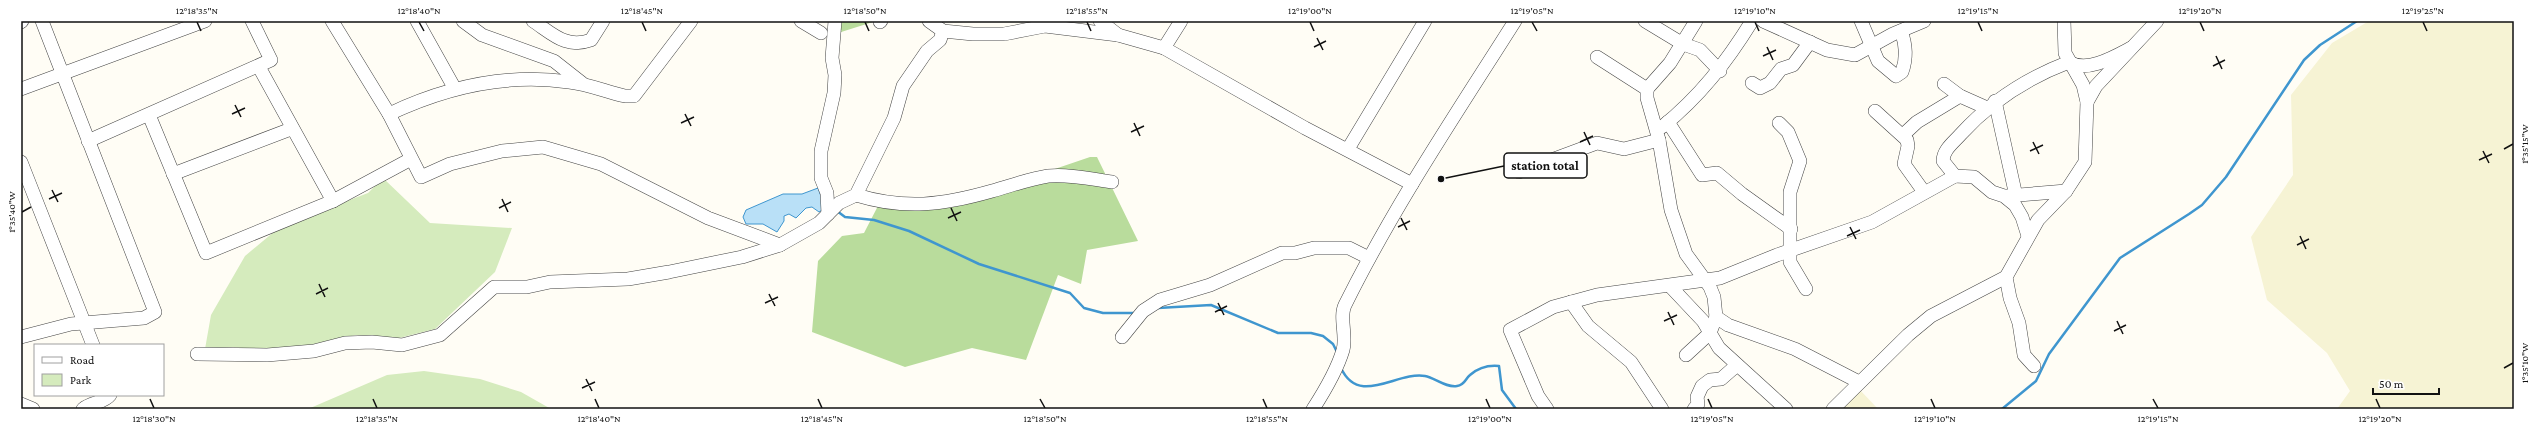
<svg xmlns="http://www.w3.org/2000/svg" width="2535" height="430" font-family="'Crimson Pro',serif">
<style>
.farmland{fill:#f6f3d4}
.green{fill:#d5ebbd}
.forest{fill:#b9dc9c}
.water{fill:#b9e0f7;stroke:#3f96cf}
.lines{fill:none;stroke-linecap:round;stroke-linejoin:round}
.stream{stroke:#3f96cf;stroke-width:2.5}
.minor-casing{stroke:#444;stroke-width:14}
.minor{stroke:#fff;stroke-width:13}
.ticks{fill:none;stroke:#111;stroke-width:1.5}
.leader{fill:none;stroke:#111;stroke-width:1.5}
.callout-dot{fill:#111;stroke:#fff;stroke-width:1.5}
.callout{fill:#fff;stroke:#111;stroke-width:1.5}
.callout-label{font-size:13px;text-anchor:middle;font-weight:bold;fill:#111}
.neatline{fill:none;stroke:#111;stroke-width:1.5}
.ticks-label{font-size:10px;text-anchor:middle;fill:#111}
</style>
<rect width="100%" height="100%" fill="#fffdf5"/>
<!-- farmland -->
<g class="farmland">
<polygon points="2369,21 2514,21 2514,409 2337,409 2350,391 2327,353 2267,300 2251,237 2293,175 2291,95 2332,43"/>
<polygon points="1859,389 1878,409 1838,409"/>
</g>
<!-- green -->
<g class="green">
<polygon points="383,178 430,223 512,228 495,272 435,329 399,338 356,335 310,345 261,350 233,347 205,349 211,315 245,256 281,226 368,193"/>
<polygon points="424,371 480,379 521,392 551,409 308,409 387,375"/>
</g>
<!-- forest -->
<g class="forest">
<polygon points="836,21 876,21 838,33 842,30 835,31"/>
<polygon points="1090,157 1097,157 1138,241 1087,250 1081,284 1058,275 1026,360 972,348 905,367 812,332 818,261 842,236 864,233 879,204 902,208 1046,172"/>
</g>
<!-- water -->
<polygon class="water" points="818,188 825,208 819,212 812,207 806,208 796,218 789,214 784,216 784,221 777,232 763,224 746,224 743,217 746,210 783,194 802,194"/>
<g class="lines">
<!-- stream -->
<g class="stream">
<polyline points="837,211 845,217 874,220 909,231 979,264 1070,293 1084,308 1103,313 1135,313"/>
<polyline points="1158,308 1211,305 1278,333 1311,333 1323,336 1333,344 1337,352"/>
<path d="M1341,368C1359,407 1397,371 1425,376C1435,378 1446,388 1457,386C1465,385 1465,379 1470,375C1478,368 1489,365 1499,366L1502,390L1516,409"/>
<polyline points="2002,409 2036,381 2049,354 2120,258 2189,214 2202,205 2226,177 2304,60 2320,45 2357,21"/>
</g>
<defs>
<g id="minor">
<polyline points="332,21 389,114 421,177 450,164 502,151 543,147 601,164 708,218 780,245"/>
<polyline points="417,21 455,89"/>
<polyline points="463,21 482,35 554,61 582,83"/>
<path d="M533,21C553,34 566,49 591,40L603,21"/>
<polyline points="801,21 821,33"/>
<polyline points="929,21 943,31 973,34 1004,34 1045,26 1118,35 1164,48 1305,128 1412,184"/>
<polyline points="1100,21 1118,35"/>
<polyline points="1645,21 1683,44 1700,50 1720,71"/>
<polyline points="1763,21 1827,50 1855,55 1893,34 1924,21"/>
<path d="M1861,21L1878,61L1896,76L1902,72C1907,58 1906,44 1901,31"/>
<polyline points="21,22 22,21"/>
<polyline points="880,22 881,21"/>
<polyline points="1164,48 1181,21"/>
<polyline points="1597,57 1647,89 1647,98 1659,140 1671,210 1686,254 1710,287 1714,297 1716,317"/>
<polyline points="259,67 333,201"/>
<polyline points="1752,83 1760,88 1770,83 1781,69 1793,65 1810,42"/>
<polyline points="1944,84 1960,96 1987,108"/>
<polyline points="21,89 205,21"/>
<polyline points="1647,89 1670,63 1696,21"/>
<polyline points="1995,101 2016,196"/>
<polyline points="2087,102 2096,86 2157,21"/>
<polyline points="1875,111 1907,140 1908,146 1904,164 1924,192"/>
<path d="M389,114C446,87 506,73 569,82C588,84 607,92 625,96H634L691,21"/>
<polyline points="149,115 206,253 333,201 411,159"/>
<polyline points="1668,122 1702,175 1717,173 1742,194 1791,229"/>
<polyline points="1779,123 1788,132 1800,161 1790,192 1790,262 1806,289"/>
<path d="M1662,127C1700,96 1726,63 1752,21"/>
<polyline points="1903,135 1917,122 1960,96"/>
<polyline points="88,141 271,60 252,21"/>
<polyline points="1348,149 1425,21"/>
<polyline points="21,162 93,345"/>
<polyline points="1519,172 1597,143 1624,149 1659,140"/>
<polyline points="173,174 291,129"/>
<path d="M856,195C905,210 943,205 992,191C1010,186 1029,179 1048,176C1069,174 1091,179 1112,182"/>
<polyline points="2007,196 2066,191"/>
<polyline points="828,214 827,193 821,178 821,151 834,93 835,75 832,58 835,21"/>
<path d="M2028,236L2022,217L2015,205L2004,196L1992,192L1974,177L1955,176L1943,161C1943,150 1953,143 1961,134C1991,101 2027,78 2069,62C2087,73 2114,57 2131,48"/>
<polyline points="1670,286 1703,321 1719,348 1786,409"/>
<polyline points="1571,302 1588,326 1631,362 1662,409"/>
<polyline points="21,337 71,324 144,318 155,312 42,21"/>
<polyline points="1122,337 1143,311 1160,300 1210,285 1282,253 1295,253 1314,248 1349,248 1369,258"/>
<polyline points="197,354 267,355 314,351 345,343 372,342 402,345 440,335 494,287 527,287 550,282 628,279 669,272 742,257 780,245 819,223 839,203 856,195 894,118 903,86 927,51 940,40 943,31"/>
<polyline points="1686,355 1710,333 1716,317 1728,325 1795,349 1859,382"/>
<polyline points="2034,366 2024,355 2019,323 2010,298 2006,277 2038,220 2066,191 2085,162 2087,102 2083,85 2065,53 2064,21"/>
<polyline points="21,404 33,409"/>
<path d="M83,409C91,402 104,403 110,395"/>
<path d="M1313,409C1324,392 1337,370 1343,350C1347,336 1339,317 1345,305C1394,206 1456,114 1515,21"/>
<polyline points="1547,409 1538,396 1510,330 1553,307 1597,295 1720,278 1777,255 1872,222 1955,176"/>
<polyline points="1694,409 1698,404 1697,397 1702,386 1710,380 1721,379 1737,365"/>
<polyline points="1833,409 1908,335 1931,316 2006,277"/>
</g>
</defs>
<!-- minor casing -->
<use href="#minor" class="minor-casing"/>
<!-- minor -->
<use href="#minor" class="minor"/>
</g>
<!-- ticks -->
<path class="ticks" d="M197,22L201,31M419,22L424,31M642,22L646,31M865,22L869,31M1087,22L1091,31M1310,22L1314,31M1532,22L1537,31M1755,22L1759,31M1978,22L1982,31M2200,22L2204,31M2423,22L2427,31M1317,38L1323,50M1314,47L1326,41M1767,47L1773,60M1763,56L1776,50M2216,56L2222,69M2213,66L2225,60M235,105L241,117M232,114L245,108M685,114L691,126M681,123L694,117M1134,123L1140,136M1131,132L1144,126M1584,132L1590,145M1580,142L1593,136M2033,142L2039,154M2504,149L2513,144M2030,151L2043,145M2483,151L2489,163M2479,160L2492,154M52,190L58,202M49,199L62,193M502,199L508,212M499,208L511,202M951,208L957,221M22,212L31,207M948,218L961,212M1401,218L1407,230M1398,227L1410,221M1850,227L1856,239M1847,236L1860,230M2300,236L2306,249M2297,245L2309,239M319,284L325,297M316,294L328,288M769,294L775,306M765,303L778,297M1218,303L1224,315M1215,312L1227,306M1668,312L1674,325M1664,321L1677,315M2117,321L2123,334M2114,331L2126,325M2504,368L2513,363M586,379L592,391M582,388L595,382M150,399L154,408M373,399L377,408M595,399L599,408M818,399L822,408M1040,399L1045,408M1263,399L1267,408M1486,399L1490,408M1708,399L1712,408M1931,399L1935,408M2153,399L2158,408M2376,399L2380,408"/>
<!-- callouts -->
<path class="leader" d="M1441 179L1504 166"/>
<circle class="callout-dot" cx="1441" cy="179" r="4"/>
<rect class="callout" x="1504" y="153" width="83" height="25" rx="4"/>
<g class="callout-label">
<text x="1545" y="170">station total</text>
</g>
<!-- border -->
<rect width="2535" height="430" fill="none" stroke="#ffffff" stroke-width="44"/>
<!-- legend -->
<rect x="34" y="344" width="130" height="52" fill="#ffffff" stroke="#a0a0a0"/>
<rect x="42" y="357" width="20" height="6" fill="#ffffff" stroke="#a0a0a0"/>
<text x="70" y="364" font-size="12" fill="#111111">Road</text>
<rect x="42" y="374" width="20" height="12" fill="#d5ebbd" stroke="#a0a0a0"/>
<text x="70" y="384" font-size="12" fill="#111111">Park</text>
<!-- scale -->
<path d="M2373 388v6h66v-6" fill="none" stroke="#111111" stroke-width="2"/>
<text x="2379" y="388" font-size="12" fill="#111111" stroke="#ffffff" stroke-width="3" paint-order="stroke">50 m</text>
<rect x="22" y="22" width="2491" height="386" class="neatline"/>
<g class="ticks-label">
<text x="197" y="14">12°18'35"N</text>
<text x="419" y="14">12°18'40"N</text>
<text x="642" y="14">12°18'45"N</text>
<text x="865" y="14">12°18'50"N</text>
<text x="1087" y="14">12°18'55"N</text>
<text x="1310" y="14">12°19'00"N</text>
<text x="1532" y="14">12°19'05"N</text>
<text x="1755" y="14">12°19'10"N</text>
<text x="1978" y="14">12°19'15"N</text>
<text x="2200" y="14">12°19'20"N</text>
<text x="2423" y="14">12°19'25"N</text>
<text transform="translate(2524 144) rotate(-90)" y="4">1°35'15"W</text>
<text transform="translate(11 212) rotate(-90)" y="4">1°35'40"W</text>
<text transform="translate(2524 363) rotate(-90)" y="4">1°35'10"W</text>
<text x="154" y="422">12°18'30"N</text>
<text x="377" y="422">12°18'35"N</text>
<text x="599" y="422">12°18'40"N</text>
<text x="822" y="422">12°18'45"N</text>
<text x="1045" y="422">12°18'50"N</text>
<text x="1267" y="422">12°18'55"N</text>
<text x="1490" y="422">12°19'00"N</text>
<text x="1712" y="422">12°19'05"N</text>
<text x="1935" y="422">12°19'10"N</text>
<text x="2158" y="422">12°19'15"N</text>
<text x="2380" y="422">12°19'20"N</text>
</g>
</svg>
